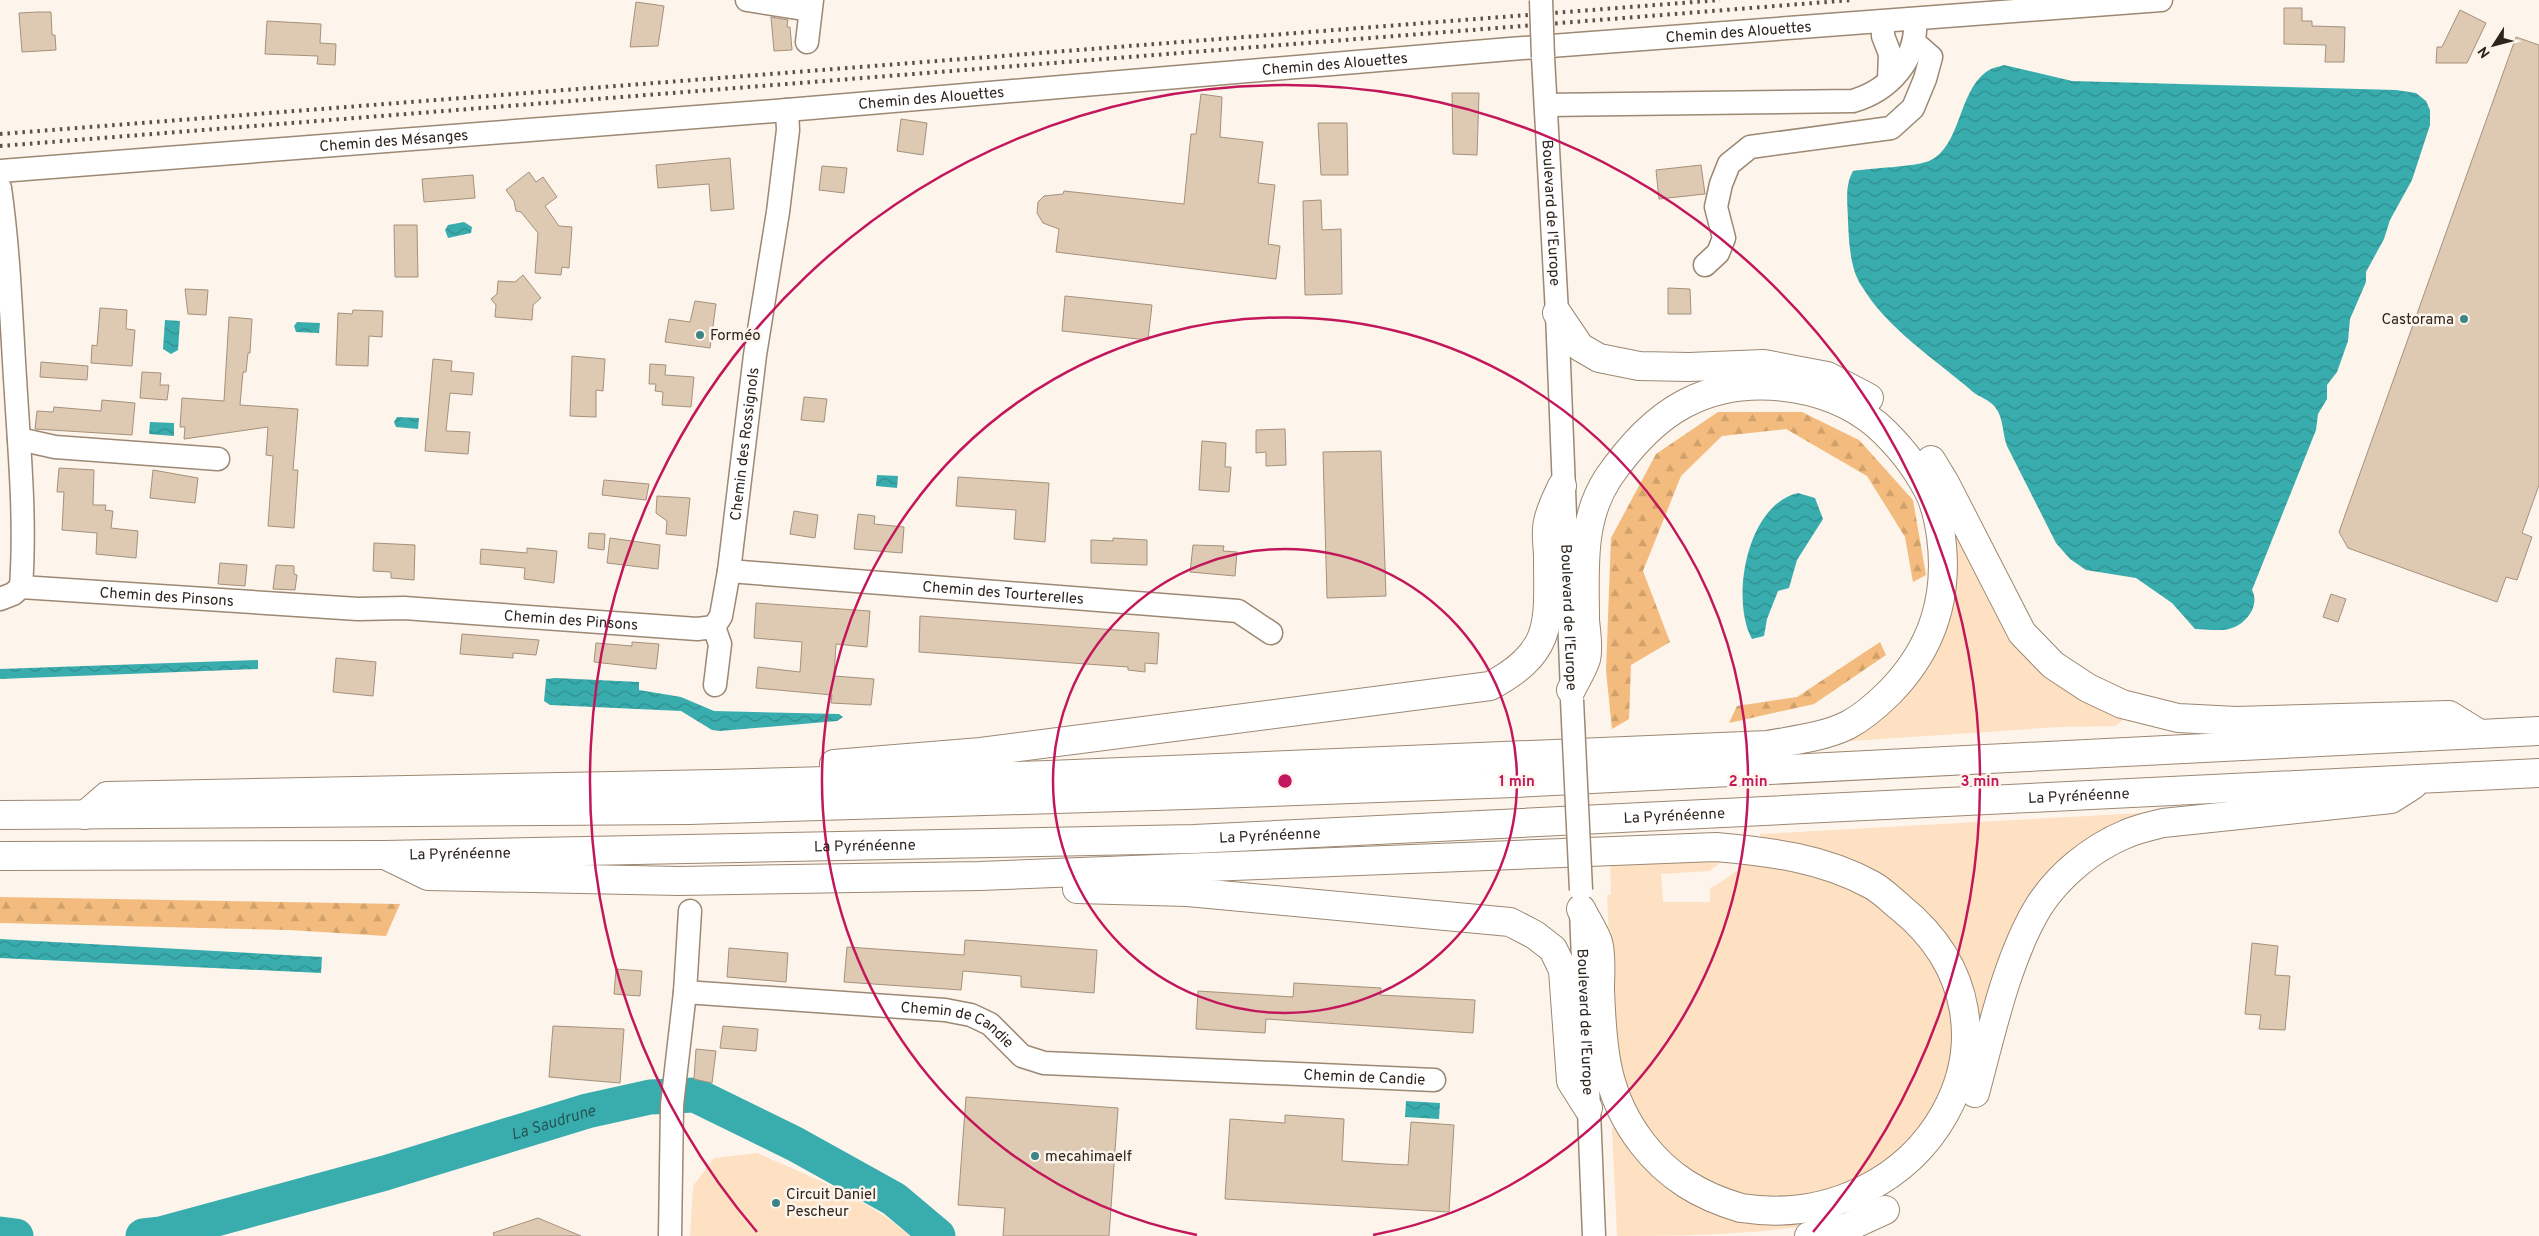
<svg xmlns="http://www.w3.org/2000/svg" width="2539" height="1236" font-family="Overpass,sans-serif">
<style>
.green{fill:#fee1c2}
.forest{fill:url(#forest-firs)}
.water{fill:url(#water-waves)}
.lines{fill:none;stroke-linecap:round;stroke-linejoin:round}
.river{stroke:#39adae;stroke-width:35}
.building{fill:#dec9b3;stroke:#a5917b}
.minor-casing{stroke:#9c8873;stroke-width:25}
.highway-casing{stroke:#9c8873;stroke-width:30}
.minor{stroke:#fff;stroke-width:22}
.highway{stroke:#fff;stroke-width:28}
.rail{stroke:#5a5249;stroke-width:4;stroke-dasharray:2.5 5;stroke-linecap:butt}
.minor-bridge-casing{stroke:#9c8873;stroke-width:25;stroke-linecap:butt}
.minor-bridge{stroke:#fff;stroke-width:22}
.ring{fill:none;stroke:#c2185b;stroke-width:2.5}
.poi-dot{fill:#3c8485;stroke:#fdf4eb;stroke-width:2}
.labels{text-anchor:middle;stroke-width:5;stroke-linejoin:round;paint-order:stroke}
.street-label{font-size:15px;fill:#2d251d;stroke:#fdf4eb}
.poi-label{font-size:15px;fill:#2d251d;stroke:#fdf4eb;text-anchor:start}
.water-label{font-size:16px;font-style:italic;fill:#265757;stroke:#fdf4eb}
.centre{fill:#c2185b;stroke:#fdf4eb;stroke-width:2.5}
.ring-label{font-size:15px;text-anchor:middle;font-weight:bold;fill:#c2185b;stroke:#fdf4eb;stroke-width:5;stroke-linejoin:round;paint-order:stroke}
</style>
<defs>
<pattern id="forest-firs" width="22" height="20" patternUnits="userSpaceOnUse" patternTransform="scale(1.25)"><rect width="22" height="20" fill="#f3bb7e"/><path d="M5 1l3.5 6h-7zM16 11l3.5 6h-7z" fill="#d1a16c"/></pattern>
<pattern id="water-waves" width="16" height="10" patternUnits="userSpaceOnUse" patternTransform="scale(1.25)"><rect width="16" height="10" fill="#39adae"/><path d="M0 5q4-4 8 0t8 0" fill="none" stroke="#308d8d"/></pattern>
</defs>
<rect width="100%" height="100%" fill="#fdf4eb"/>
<!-- green -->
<g class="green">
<polygon points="1936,493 1994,608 2127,717 2115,726 2058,727 1822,743 1883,720 1877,714 1929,651"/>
<polygon points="2143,813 2074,854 1977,1041 1957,954 1944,934 1913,903 1760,840 1760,834"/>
<path d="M1638,858L1722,861L1710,871L1661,874L1663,902H1710V888C1724,882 1734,872 1747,862L1810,873L1865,895L1885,908L1931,960L1949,1001L1954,1027V1052L1945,1083L1916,1142L1839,1195L1753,1198L1723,1189L1691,1174L1657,1143L1624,1089L1614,1052L1607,895L1611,894L1610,859Z"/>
<path d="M1618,1127L1751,1220L1771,1223L1830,1222C1759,1235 1689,1236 1617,1236L1612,1128Z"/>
<path d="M757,1153C809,1176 867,1198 910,1236H690L693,1186L714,1158Z"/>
</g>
<!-- forest -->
<g class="forest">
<polygon points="1718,412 1802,412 1859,440 1913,500 1926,575 1913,582 1905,537 1867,476 1786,429 1722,436 1681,476 1643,571 1670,642 1631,665 1629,719 1612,729 1606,671 1611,538 1656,454"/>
<polygon points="1880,642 1886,655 1814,704 1729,723 1737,706 1797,697"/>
<polygon points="0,897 400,904 386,936 289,930 0,923"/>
</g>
<!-- water -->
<g class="water">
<path d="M2004,65L2072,81L2396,90L2416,93L2426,101L2430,110V125L2412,180L2390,220L2384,239L2366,272V282L2350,319L2348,341L2337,372L2327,385V399L2318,414L2316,430L2252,590C2260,605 2247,623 2232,628C2222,632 2205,629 2195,629L2172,603L2136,578L2086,570L2070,559L2056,543L2007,446C2002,433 2004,418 1995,407C1990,400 1979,397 1973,392C1935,359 1887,329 1861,285C1850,268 1849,242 1848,222C1848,205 1844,187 1853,171C1871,168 1914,167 1929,161C1961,147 1958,92 1986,72C1991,68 1998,67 2004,65Z"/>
<polygon points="464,222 472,227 471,233 448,238 445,230 448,225"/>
<polygon points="165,320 180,321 178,350 171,354 163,349"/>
<polygon points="297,322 320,323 319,333 296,332 294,326"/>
<polygon points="397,417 419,418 418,429 396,427 394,422"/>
<polygon points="150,422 174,423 174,436 149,434"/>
<polygon points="877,475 898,476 897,488 876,486"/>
<path d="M1798,493L1815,498L1823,519L1797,560L1789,588L1778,591L1767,619L1764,636L1752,639C1730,599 1747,504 1798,493Z"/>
<polygon points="258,660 258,669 0,679 0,669"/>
<polygon points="555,678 639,682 639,690 681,697 714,711 839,714 843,717 837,721 720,731 712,730 681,711 550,705 544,701 546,679"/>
<polygon points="0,939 322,957 321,973 0,958"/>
<polygon points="1406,1101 1440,1103 1439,1119 1405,1117"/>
</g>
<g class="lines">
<!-- river -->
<g class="river">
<polyline points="0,1234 16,1236"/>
<path id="s1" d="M143,1236L161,1234L385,1173L587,1111L650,1097L695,1095L795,1144L894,1199L938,1236"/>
</g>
</g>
<!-- building -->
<g class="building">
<polygon points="636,2 664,6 658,46 630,47"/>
<polygon points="2284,8 2302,8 2302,21 2312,21 2312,26 2345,27 2344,62 2325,62 2326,45 2284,44"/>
<polygon points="2460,10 2486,23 2467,63 2436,63 2437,47 2442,47"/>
<polygon points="38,12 51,12 52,35 55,35 56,50 22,52 19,13"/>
<polygon points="771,17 788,20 787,27 790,27 792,50 774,51"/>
<polygon points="267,21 321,24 320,43 336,44 335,65 317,64 318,56 265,54"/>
<polygon points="2516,37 2539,45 2539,485 2522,533 2532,537 2517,580 2506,577 2497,602 2348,548 2339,532"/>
<polygon points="1452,93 1479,93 1477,155 1453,154"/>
<polygon points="1201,94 1222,97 1220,137 1263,142 1258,183 1275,185 1268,244 1280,246 1276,279 1056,252 1059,229 1043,223 1037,213 1038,202 1044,196 1063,194 1064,191 1184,204 1191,134 1196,134"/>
<polygon points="901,119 927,123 923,155 897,151"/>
<polygon points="1318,123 1347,123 1348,175 1321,175"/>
<polygon points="730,158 734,209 711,211 709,184 658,188 656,165"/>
<polygon points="1701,165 1705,194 1659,199 1656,170"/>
<polygon points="822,166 847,168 844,193 819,190"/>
<polygon points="529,172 536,182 543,177 557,197 545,206 559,226 572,227 569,268 562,267 561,275 535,273 538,233 521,212 516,211 514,201 506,190"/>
<polygon points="473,175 475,198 424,202 422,179"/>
<polygon points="1321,200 1322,230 1341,229 1342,294 1305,295 1303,201"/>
<polygon points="394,225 417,225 418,277 395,277"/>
<polygon points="523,275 541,298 533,305 532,320 495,317 496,305 491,299 497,294 498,281 515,282"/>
<polygon points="1668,288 1690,289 1691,314 1668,314"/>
<polygon points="185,289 208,290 206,315 188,314"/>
<polygon points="1065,296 1152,305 1148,340 1062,331"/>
<polygon points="695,301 716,304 710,348 665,342 669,319 690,322"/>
<polygon points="100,308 127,310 126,329 135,330 132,366 91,363 92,345 97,346"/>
<polygon points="353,310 383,311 382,337 369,336 368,366 336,365 338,313 352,314"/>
<polygon points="229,317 252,319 250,353 248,353 246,372 243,372 240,405 298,409 293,470 298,470 294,528 268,526 273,456 266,455 268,427 184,439 185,427 180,427 182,398 224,401"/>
<polygon points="572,356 605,359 603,391 596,390 596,417 570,416"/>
<polygon points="433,359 452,361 451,371 474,373 472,395 450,393 446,431 470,432 468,454 425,451"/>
<polygon points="41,362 88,366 87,380 40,377"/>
<polygon points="650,364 666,365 665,375 694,377 691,407 662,405 663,392 655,391 656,384 649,384"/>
<polygon points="142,372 161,373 160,385 169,385 167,400 140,398"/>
<polygon points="804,397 827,399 824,422 801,420"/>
<polygon points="102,400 135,403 132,435 35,429 37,411 53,412 54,407 101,411"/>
<polygon points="1285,429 1286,465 1266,466 1266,452 1256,453 1256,430"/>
<polygon points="1202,441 1226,443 1225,467 1231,467 1229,492 1199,490"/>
<polygon points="1381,451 1386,596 1327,598 1323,452"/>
<polygon points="59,468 94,470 93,505 106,505 105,510 113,511 111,528 138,531 136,558 96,554 97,533 62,530 64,492 57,492"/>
<polygon points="153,470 198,478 195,503 150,498"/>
<polygon points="958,477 1049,483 1045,542 1014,539 1016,510 956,506"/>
<polygon points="604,480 649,484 646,500 602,495"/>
<polygon points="657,496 690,498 686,536 666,534 667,521 656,513"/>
<polygon points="794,511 818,515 815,538 790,534"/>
<polygon points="858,514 875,516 874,524 904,527 902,553 854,549"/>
<polygon points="589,533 605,534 604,550 588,548"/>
<polygon points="610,538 660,545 658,569 607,563"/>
<polygon points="1113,538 1147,540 1147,565 1091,563 1091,540 1113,541"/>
<polygon points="374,543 415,545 414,580 391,578 391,572 373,571"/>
<polygon points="1193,545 1224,546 1223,551 1237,552 1235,576 1190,572"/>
<polygon points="527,548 557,551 554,583 524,579 525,568 480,564 481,549 527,553"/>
<polygon points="220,563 247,565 245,586 218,584"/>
<polygon points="276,565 294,566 294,574 297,575 295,590 273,589"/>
<polygon points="2331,594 2346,599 2338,622 2323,617"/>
<polygon points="756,603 870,611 867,647 836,644 834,676 874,679 871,705 831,703 832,695 756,688 758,667 800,672 802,642 754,638"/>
<polygon points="920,616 1159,633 1157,664 1145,663 1145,672 1128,670 1128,667 919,652"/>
<polygon points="462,634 539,640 536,655 513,653 513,658 460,654"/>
<polygon points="632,642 659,644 656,669 594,662 596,643 632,646"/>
<polygon points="336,658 376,662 373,696 333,692"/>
<polygon points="965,940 1097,950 1094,993 1021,987 1021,976 963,971 961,990 844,982 847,947 964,955"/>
<polygon points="2252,943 2278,946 2275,975 2290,976 2285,1030 2259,1029 2261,1015 2245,1014"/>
<polygon points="729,948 788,953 786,982 727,977"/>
<polygon points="616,969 642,971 640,996 614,994"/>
<polygon points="1294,983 1381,988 1380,995 1475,1000 1473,1033 1266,1019 1265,1033 1196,1029 1198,991 1293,997"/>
<polygon points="553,1026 624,1029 620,1083 549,1077"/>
<polygon points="723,1026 758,1029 756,1051 720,1048"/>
<polygon points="696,1049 716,1051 712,1083 694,1079"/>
<polygon points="966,1097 1118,1108 1109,1236 1003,1236 1005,1208 958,1205"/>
<polygon points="1285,1115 1344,1119 1342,1161 1385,1164 1408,1165 1411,1122 1454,1125 1449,1212 1225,1199 1230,1119 1285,1123"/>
<polygon points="538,1218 581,1236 494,1236 493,1233"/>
</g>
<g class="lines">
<defs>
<g id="minor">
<polyline points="747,0 810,10"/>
<polyline points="1883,22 1883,36 1890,54 1889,80"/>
<polyline points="807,42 812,0"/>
<path id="s2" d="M1543,57L1557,313L1572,692"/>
<path d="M1546,105L1853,101C1890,90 1918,59 1915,19"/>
<path id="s3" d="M0,171L787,110L1510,49L2161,0"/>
<path id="s4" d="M0,188C9,251 11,315 15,378C19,447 26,518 21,587L358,609L404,608L697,629L714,627"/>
<polyline points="1705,265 1718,253 1724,238 1716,207 1721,184 1729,164 1750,147 1891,128 1913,108 1925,79 1931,57 1915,43"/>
<polyline points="19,439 55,447 218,459"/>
<path id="s5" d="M729,571L1238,611L1271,633"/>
<polyline points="0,599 13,594 21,587"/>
<path id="s6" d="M715,685L720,644L714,627L721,616L729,571L755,355L778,212L788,130L787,110"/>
<path id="s7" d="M1581,910L1594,1236"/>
<polyline points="685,992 690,911"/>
<path id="s8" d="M670,1236L672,1105L685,992L945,1010L971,1015L990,1024L1022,1056L1044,1063L1434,1080"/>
</g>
<g id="highway">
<polyline points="1557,313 1580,347 1599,358 1639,366 1689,367 1764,364 1827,376 1869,398"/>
<polyline points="1931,460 1945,483 2022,633 2053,665 2088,688 2122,704 2178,718 2236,721 2449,715 2478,733"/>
<path d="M834,764L981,752L1490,686C1555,651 1548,622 1548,557C1548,546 1545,533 1548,522C1550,510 1557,497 1562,486"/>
<polyline points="0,815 689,810 1187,795 1514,783 2539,731"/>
<path d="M85,815L107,796L717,784L1049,775L1768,745C1794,740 1824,737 1848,725C1863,717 1878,704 1890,692C1933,648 1949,597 1941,536C1939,522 1935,503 1928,490C1915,465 1897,443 1877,425C1826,382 1742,373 1684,404C1652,421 1628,449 1608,478C1580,521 1585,571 1585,620C1586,632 1589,647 1586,659C1583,669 1576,680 1571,690"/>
<path id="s9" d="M0,856L384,855L1194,839L2539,773"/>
<path d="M389,857L428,876L679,881L980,876L1716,847C1771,852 1823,858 1872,885C1883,891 1892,901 1901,908C2048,1028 1924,1236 1741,1208C1700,1196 1668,1177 1642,1143C1605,1095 1602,1047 1600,989C1600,975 1602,955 1598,942C1594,931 1586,919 1581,909"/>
<polyline points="1077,889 1188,892 1510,922 1535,935 1553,949 1563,970 1571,1081 1588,1108"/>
<path d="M1975,1093C1991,1034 2007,958 2039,906C2059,875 2092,848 2126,834C2137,829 2151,826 2163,823L2391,799L2413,785"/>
<polyline points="1809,1236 1848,1227 1885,1210"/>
</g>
</defs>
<!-- minor casing -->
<use href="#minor" class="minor-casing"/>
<!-- highway casing -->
<use href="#highway" class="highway-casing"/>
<!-- minor -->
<use href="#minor" class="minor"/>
<!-- highway -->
<use href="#highway" class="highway"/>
<!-- rail -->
<g class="rail">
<polyline points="0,134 1720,0"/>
<polyline points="0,146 1852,0"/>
</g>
<defs>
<g id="minor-bridge">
<polyline points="1541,0 1543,57"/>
<polyline points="1572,700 1581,890"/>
</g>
</defs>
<!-- minor-bridge casing -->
<use href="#minor-bridge" class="minor-bridge-casing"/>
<!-- minor-bridge -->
<use href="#minor-bridge" class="minor-bridge"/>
</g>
<!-- distance rings -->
<g class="ring">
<circle cx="1285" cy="781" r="232"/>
<path d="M1197 1235A463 463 0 1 1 1373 1235"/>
<path d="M757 1232A695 695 0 1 1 1813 1232"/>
</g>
<!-- markers -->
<g class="poi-dot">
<circle cx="2464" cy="319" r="5"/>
<circle cx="700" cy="335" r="5"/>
<circle cx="1035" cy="1156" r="5"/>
<circle cx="776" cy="1203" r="5"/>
</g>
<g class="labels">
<!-- street labels -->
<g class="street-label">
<text dy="5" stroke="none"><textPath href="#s3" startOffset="1744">Chemin des Alouettes</textPath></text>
<text dy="5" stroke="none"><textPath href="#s3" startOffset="1339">Chemin des Alouettes</textPath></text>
<text dy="5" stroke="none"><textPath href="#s3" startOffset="934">Chemin des Alouettes</textPath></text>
<text dy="5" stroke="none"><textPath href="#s3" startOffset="395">Chemin des Mésanges</textPath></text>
<text dy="5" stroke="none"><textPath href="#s2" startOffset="156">Boulevard de l'Europe</textPath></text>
<text dy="5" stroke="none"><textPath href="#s6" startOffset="246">Chemin des Rossignols</textPath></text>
<text dy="5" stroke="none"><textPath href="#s5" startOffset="275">Chemin des Tourterelles</textPath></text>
<text dy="5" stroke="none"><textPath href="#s4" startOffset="546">Chemin des Pinsons</textPath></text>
<text dy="5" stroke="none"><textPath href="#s2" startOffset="561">Boulevard de l'Europe</textPath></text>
<text dy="5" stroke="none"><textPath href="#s4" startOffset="951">Chemin des Pinsons</textPath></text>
<text dy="5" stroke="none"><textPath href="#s9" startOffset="2080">La Pyrénéenne</textPath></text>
<text dy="5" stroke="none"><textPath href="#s9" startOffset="1675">La Pyrénéenne</textPath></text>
<text dy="5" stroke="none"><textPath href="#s9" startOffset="1270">La Pyrénéenne</textPath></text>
<text dy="5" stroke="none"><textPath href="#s9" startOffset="865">La Pyrénéenne</textPath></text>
<text dy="5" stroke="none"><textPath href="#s9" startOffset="460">La Pyrénéenne</textPath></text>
<text dy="5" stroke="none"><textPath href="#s7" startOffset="112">Boulevard de l'Europe</textPath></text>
<text dy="5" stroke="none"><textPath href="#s8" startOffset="522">Chemin de Candie</textPath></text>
<text dy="5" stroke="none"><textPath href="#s8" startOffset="942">Chemin de Candie</textPath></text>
</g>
<!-- poi labels -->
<g class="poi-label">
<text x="2454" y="324" text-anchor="end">Castorama</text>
<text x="710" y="340">Forméo</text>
<text x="1045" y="1161">mecahimaelf</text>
<text x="786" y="1199">Circuit Daniel<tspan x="786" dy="17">Pescheur</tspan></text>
</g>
<!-- water labels -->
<g class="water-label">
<text dy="6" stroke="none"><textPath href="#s1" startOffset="426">La Saudrune</textPath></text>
</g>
</g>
<circle cx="1285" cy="781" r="8" class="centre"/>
<g class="ring-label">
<text x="1517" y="786">1 min</text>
<text x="1748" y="786">2 min</text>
<text x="1980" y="786">3 min</text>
</g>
<!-- north arrow -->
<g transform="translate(2494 45) rotate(234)" stroke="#fdf4eb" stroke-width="4" paint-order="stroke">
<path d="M0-4L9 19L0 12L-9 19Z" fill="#2d251d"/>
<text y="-8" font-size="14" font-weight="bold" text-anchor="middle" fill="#2d251d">N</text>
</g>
</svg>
